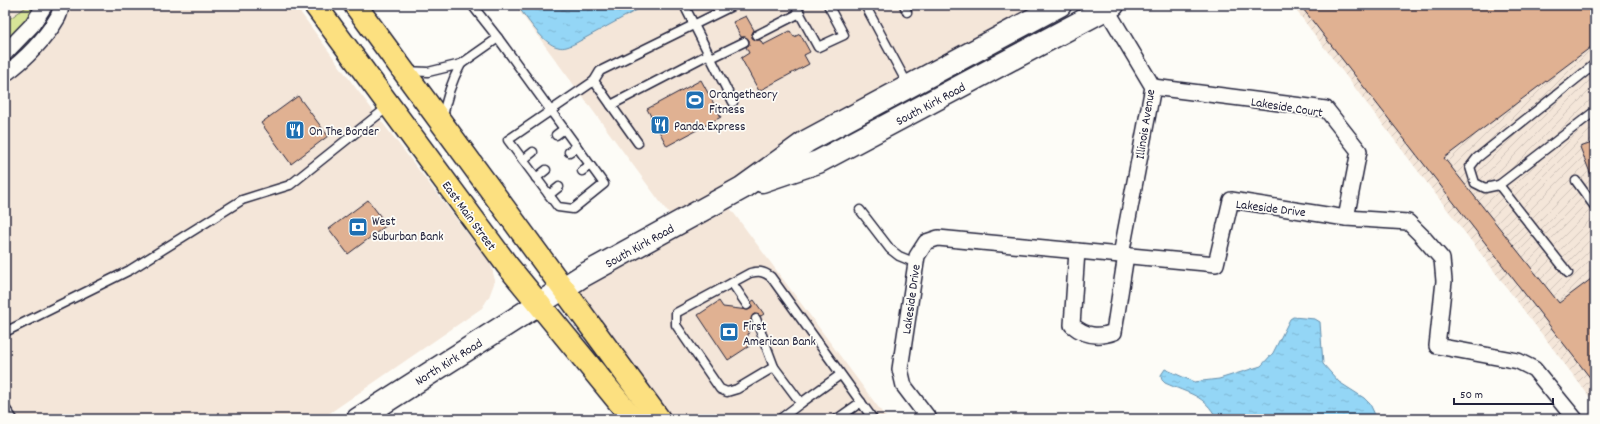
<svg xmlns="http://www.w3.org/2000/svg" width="1600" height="424" font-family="Dekko,sans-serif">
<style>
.built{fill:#f4e6d9}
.industrial{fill:url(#industrial-furrows)}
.green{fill:#d7e497;stroke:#7c8369}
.water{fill:url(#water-ripples);stroke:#668eab}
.building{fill:#e0b192;stroke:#22223b}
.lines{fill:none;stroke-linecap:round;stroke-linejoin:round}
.lane-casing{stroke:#22223b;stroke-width:11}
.street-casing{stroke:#22223b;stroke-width:18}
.secondary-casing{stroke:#22223b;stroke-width:25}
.primary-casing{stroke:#22223b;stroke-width:25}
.lane{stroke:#fdfcf7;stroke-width:8}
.street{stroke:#fdfcf7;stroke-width:15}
.secondary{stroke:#fdfcf7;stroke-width:22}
.primary{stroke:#fce080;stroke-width:22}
.labels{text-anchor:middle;stroke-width:3.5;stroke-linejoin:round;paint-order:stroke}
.poi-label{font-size:13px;fill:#22223b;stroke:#fdfcf7;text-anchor:start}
.street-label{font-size:13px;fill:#22223b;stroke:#fdfcf7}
</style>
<defs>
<pattern id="industrial-furrows" width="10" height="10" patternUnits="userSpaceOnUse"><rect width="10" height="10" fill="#f4e6d9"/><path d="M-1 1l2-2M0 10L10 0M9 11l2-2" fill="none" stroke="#d1c5bb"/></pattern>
<pattern id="water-ripples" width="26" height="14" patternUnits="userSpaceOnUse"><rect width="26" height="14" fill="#94d6f6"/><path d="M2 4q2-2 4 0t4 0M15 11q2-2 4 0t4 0" fill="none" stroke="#7fb7d4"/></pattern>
</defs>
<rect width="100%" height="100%" fill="#fdfcf7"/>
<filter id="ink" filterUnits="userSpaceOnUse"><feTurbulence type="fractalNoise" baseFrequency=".025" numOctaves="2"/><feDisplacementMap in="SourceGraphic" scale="8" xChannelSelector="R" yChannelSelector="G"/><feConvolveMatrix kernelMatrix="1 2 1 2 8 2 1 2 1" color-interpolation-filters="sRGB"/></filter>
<g filter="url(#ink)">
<!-- built -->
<g class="built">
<polygon points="5,5 295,5 355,87 491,264 495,281 489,297 482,308 321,419 5,419"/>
<polygon points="515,5 1046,5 672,218"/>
<polygon points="730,208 887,419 669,419 573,290"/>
</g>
<!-- industrial -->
<polygon class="industrial" points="1292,5 1595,5 1595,404"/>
<!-- green -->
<polygon class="green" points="29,5 39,5 5,46 5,22"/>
<!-- water -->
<g class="water">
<path d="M517,5H646L576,43C570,46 564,49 558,47C544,45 525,16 517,5Z"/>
<path d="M1293,317L1315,319L1320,322L1323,364L1339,382L1364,398L1370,404L1377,419H1217C1204,394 1189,394 1165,383L1162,380L1161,375L1165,369L1194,382L1219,379L1261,366L1273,353L1290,319Z"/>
</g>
<!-- building -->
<g class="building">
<polygon points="1300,5 1595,5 1595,44 1444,158 1559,303 1595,276 1595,384"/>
<polygon points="746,16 754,30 752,34 752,38 756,40 760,40 763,45 790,31 794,37 800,34 810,52 804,55 809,64 759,91 741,58 749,53 746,47 749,45 749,40 745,37 741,37 733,22"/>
<polygon points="701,80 721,117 667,146 647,109"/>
<polygon points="298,96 328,136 291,164 261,123"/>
<polygon points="1595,142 1595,183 1594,183 1580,147"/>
<polygon points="368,200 387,225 348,254 329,229"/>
<polygon points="754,300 764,314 761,316 754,314 752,316 747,340 751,345 728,360 698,315 719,301 723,307 748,310 752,308 751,302"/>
</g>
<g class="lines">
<defs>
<g id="lane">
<polyline points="472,5 498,38"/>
<polyline points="684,5 733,102"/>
<polyline points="795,5 818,47 844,35 828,5"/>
<polyline points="865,5 908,85"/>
<polyline points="904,5 907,12"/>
<polyline points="757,35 800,13"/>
<polyline points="709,54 611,105 594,81 600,71 734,5"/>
<polyline points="711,58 744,42"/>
<polyline points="461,64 498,38 604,184 573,209 558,207 508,140 594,81"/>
<path d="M407,71L428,72L461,64C451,82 446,98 443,118"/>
<polyline points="611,105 638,143"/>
<polyline points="556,135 564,129"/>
<polyline points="569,152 577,147"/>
<polyline points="523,160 533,152"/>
<polyline points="582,171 590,165"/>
<polyline points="536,178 546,170"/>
<polyline points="1576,181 1595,207"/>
<polyline points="1499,185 1485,188 1475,183 1470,167 1477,158 1595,64"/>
<polyline points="549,195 559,187"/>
<polyline points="860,210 890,249 899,256 916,263"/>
<polyline points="1568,273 1499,185 1595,111"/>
<polyline points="732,283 747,305"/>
<polyline points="756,319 774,367"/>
<polyline points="5,332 130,270 242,200 290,185 389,106"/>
<path d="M840,375L801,403L774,367L737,389L727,392L720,389L676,325V313L750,273C759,271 763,271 771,277L873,419"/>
<polyline points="5,408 13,419"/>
<polyline points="780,419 801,403"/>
<polyline points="837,419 861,402"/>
</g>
<g id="street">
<polyline points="1104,5 1153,87 1121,255"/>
<polyline points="5,53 32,25 45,5"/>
<path d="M5,74C25,60 46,38 58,17C60,13 60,9 62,5"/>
<polyline points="1153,87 1326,109 1359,151 1346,218"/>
<path d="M1077,251L1072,325C1085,336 1098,338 1114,332L1126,255"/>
<polyline points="929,419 904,386 900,369 917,256 926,242 938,238 1216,264 1231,200 1346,218 1408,222 1421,235 1442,259 1444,281 1437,346 1518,361 1534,369 1575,419"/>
</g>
<g id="secondary">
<polyline points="762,181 818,162 1113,5"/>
<polyline points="358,419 584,275 742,188 807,141 1060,5"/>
</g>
<g id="primary">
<polyline points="315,5 507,265 633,419"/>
<polyline points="355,5 659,419"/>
</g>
</defs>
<!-- lane casing -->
<use href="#lane" class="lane-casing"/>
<!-- street casing -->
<use href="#street" class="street-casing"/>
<!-- secondary casing -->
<use href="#secondary" class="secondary-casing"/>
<!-- primary casing -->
<use href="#primary" class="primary-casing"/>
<!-- lane -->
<use href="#lane" class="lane"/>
<!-- street -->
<use href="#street" class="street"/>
<!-- secondary -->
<use href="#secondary" class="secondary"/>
<!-- primary -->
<use href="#primary" class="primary"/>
</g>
</g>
<!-- icons -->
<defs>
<symbol id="stadium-square" viewBox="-11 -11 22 22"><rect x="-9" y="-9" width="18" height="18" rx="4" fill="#1f6fb2" stroke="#fdfcf7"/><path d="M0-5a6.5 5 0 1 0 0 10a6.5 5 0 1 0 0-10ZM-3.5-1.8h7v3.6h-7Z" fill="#fff"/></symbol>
<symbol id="restaurant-square" viewBox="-11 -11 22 22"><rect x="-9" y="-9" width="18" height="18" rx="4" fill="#1f6fb2" stroke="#fdfcf7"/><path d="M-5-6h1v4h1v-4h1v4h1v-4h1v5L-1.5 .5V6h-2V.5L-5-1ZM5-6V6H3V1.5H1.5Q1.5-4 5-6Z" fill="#fff"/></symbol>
<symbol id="bank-square" viewBox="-11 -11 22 22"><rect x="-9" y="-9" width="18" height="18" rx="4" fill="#1f6fb2" stroke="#fdfcf7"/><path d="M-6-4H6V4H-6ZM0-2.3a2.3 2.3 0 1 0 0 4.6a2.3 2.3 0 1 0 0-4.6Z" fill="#fff"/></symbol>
</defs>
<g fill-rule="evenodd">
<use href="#stadium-square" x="684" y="89" width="22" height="22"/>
<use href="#restaurant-square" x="649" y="114" width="22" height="22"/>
<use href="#restaurant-square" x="284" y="119" width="22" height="22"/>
<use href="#bank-square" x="347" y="216" width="22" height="22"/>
<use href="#bank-square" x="718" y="321" width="22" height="22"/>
</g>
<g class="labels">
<!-- poi labels -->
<g class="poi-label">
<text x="709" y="98">Orangetheory<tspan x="709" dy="15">Fitness</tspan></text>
<text x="674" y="130">Panda Express</text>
<text x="309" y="135">On The Border</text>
<text x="372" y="225">West<tspan x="372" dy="15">Suburban Bank</tspan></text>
<text x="743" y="330">First<tspan x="743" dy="15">American Bank</tspan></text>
</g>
<!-- street labels -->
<g class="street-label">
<text transform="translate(930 103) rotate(-28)" y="5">South Kirk Road</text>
<text transform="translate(1287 106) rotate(9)" y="5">Lakeside Court</text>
<text transform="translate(1144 124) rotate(-81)" y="5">Illinois Avenue</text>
<text transform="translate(1271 207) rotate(7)" y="5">Lakeside Drive</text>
<text transform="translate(470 215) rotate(54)" y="5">East Main Street</text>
<text transform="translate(639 245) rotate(-29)" y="5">South Kirk Road</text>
<text transform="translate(910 299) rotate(-82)" y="5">Lakeside Drive</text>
<text transform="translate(448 361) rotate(-32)" y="5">North Kirk Road</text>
</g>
</g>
<!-- margin -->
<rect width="1600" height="424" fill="none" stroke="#fdfcf7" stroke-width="20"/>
<rect x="10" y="10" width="1580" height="404" fill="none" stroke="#22223b" stroke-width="1.5" filter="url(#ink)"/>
<!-- scale -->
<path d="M1454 398v6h99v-6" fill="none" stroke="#22223b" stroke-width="2"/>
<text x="1460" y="398" font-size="12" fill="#22223b" stroke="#fdfcf7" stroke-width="3" paint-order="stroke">50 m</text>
</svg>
